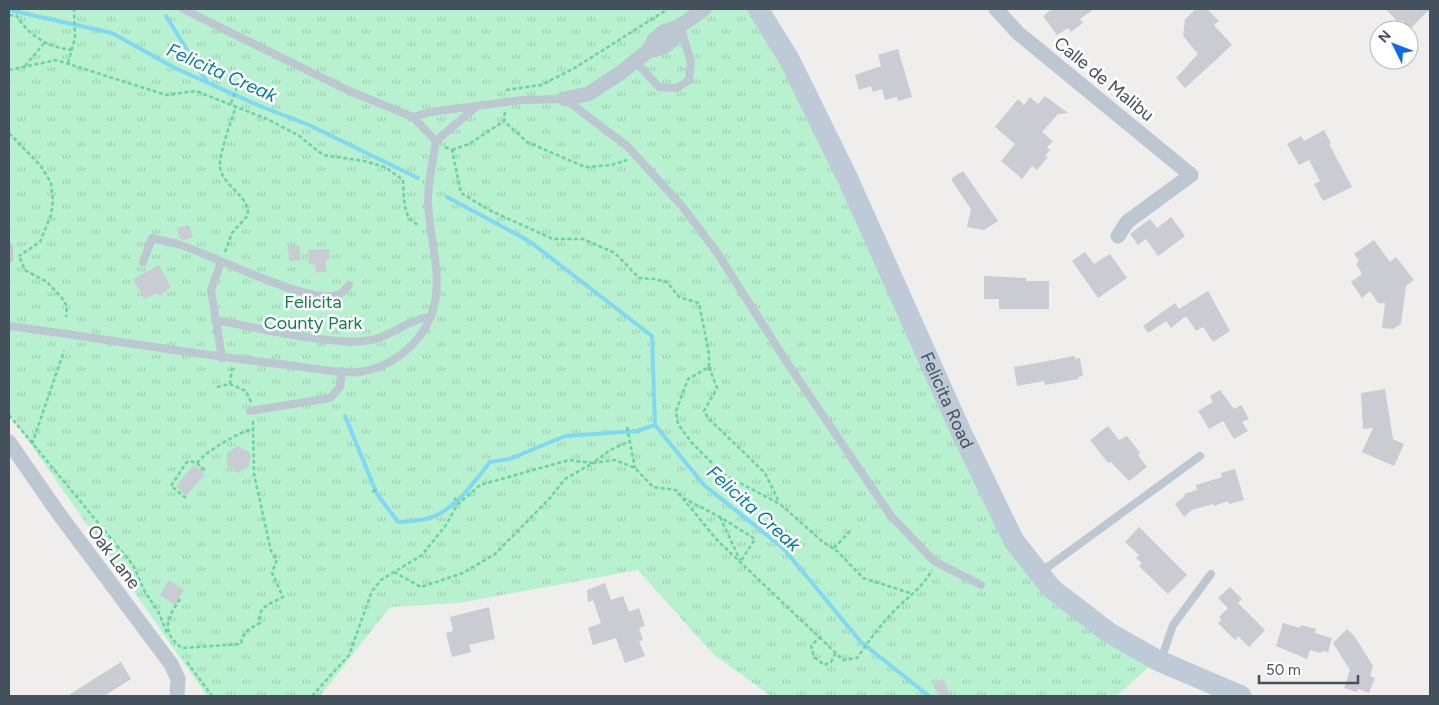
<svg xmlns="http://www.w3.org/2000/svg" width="1439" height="705" font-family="Figtree,sans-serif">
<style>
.park{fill:url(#park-tufts)}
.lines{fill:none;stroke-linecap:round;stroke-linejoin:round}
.stream{stroke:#81d8f2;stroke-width:4}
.building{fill:#c9ccd2}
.path{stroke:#6dd2a2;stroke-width:2.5;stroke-dasharray:4 2.5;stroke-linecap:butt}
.service{stroke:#bcc7d1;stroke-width:8}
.minor{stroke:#bcc7d1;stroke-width:15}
.secondary{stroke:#becad8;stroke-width:21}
.labels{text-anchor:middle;stroke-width:5;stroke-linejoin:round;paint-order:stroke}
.street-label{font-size:18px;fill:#44505c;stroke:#fff}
.park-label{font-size:18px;fill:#10814b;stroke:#fff}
.water-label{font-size:19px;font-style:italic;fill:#047da0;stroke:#fff}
</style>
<defs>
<pattern id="park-tufts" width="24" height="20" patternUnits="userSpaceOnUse" patternTransform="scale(1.25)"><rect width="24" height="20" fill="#b7f1cf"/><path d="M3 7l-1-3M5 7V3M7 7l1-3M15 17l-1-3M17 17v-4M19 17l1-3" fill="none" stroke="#9fd0b4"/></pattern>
</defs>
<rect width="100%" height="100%" fill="#f0eded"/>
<!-- park -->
<polygon class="park" points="9,9 758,9 962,434 1051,588 1157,660 1116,696 771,696 713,654 638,570 459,603 390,607 320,696 207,696 9,413"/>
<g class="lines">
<!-- stream -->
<g class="stream">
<polyline points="9,10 112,33 175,68 260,106 309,125 418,178"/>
<polyline points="166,16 207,82"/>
<polyline points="447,197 529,241 652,336 655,425 704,485 783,548 861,642 929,696"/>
<path d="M345,416L377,494L398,522C409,521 420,521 430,518C456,509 473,483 490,462L510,459L565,436L637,431L655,425"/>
</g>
</g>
<!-- building -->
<g class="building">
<polygon points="1052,9 1094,9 1080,19 1083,23 1071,32 1068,28 1057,35 1043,16"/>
<polygon points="1196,9 1207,9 1219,21 1214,25 1232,45 1185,88 1176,78 1198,54 1183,36 1185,19"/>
<polygon points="1386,9 1430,9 1410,29 1402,20 1399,23"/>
<polygon points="898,49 912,97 898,101 897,97 885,100 882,89 873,92 871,86 859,90 855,75 881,66 878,55"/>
<polygon points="1045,96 1068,113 1058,114 1042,132 1053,141 1047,147 1050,150 1045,156 1048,157 1037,170 1032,166 1022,179 1001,161 1015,144 995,127 1018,99 1024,105 1030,97 1038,104"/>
<polygon points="1324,130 1331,143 1329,144 1352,187 1323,201 1314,184 1320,181 1309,160 1299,165 1287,144 1301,136 1304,141"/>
<polygon points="963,171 998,221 984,230 967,227 971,209 952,181 952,178"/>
<polygon points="1171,217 1185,236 1158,256 1146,239 1138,245 1130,234 1150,219 1157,228"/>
<polygon points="189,225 193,237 184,240 180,239 177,228"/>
<polygon points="1374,240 1390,262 1396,257 1414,280 1406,286 1401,324 1393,329 1382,328 1385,303 1378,303 1370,291 1362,298 1351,282 1362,274 1356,264 1359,261 1354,254"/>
<polygon points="299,245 301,260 289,261 288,246"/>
<polygon points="329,249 330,259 325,260 327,271 316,273 315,265 309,264 308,250"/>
<polygon points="1085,252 1094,264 1110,254 1127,278 1098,298 1072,261"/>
<polygon points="159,265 171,287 159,296 158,293 144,299 133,279"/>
<polygon points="984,276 1026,278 1026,281 1049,281 1049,309 999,309 999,299 984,299"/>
<polygon points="1208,291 1230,331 1213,342 1203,327 1196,331 1186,316 1171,328 1166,321 1148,333 1143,326 1175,303 1179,309"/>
<polygon points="1075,356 1075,359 1080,358 1083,376 1078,377 1079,379 1045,385 1044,381 1017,386 1014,367"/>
<polygon points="1385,389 1393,439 1404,444 1394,466 1362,452 1373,428 1363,429 1361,393"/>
<polygon points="1220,390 1234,409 1241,405 1249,419 1242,422 1248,431 1234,439 1223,421 1209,429 1198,411 1213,402 1210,396"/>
<polygon points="1108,426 1119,440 1127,436 1140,453 1138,455 1147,467 1129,481 1111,462 1108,463 1090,440"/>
<polygon points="238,446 250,453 249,466 238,473 227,466 227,453"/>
<polygon points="194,465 205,474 186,496 176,486"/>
<polygon points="1235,469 1244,500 1229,504 1228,501 1214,506 1213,504 1192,510 1184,517 1175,504 1185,496 1184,494 1197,490 1196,485 1222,477 1221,473"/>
<polygon points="1139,527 1187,575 1168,594 1139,566 1142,563 1136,558 1139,555 1125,542"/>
<polygon points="169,580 184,590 175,605 160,595"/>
<polygon points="605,583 611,600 623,596 629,612 639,608 645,626 639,628 643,640 639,641 645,656 625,663 616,638 593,645 588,628 601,623 593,600 588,602 587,590"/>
<polygon points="1230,587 1242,599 1238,603 1265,630 1249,647 1238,636 1235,640 1218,623 1222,620 1219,617 1228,608 1218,598"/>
<polygon points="489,607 495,639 469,645 471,652 452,657 446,633 453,631 450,617"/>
<polygon points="1283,623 1300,628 1301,625 1316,629 1315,633 1332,638 1328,652 1322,651 1321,653 1310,650 1307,659 1276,646"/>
<polygon points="1347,629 1355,637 1373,666 1370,676 1375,678 1369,693 1358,689 1356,692 1344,688 1350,670 1333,643"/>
<polygon points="121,662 131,679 104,696 67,696"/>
<polygon points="943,679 951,696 939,696 933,684"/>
</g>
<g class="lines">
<!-- path -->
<g class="path">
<path d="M9,15L17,16C29,36 49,48 73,50"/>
<polyline points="68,63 75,38 74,9"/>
<polyline points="25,66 45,42"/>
<path d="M9,70L56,60L166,95L196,91L267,119L298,135L323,155L364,161L385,167L403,180C404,195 402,222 420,225"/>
<polyline points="506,90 541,85 573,69 668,9"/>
<polyline points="231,103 238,85"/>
<polyline points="505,112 504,121 527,142 585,167 611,165 627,160"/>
<polyline points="9,133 41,166 51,183 53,201 51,215 40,242 19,256"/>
<polyline points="445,147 452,150 461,193 489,210 553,239 583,239 615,253 639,278 654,279 667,282 679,297 699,303 709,354 709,367 688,379 676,411 678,424 692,443 723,474 780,504 823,542 837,551 863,578 913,594"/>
<polyline points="452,150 469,144 504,121"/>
<path d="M225,252L232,233L248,215C249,194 222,187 220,166C219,154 232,119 236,106"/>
<polyline points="20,258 25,270 47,282 62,298 67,306 66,317"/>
<polyline points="709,367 717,388 704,411 708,418 765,473 779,502"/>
<polyline points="230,384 232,368"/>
<polyline points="217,387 230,384 246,391 251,402"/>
<polyline points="9,415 133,565 145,592 158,611 167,633"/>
<polyline points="627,427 635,468"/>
<polyline points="32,444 64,351"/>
<polyline points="197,463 206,472"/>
<polyline points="372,492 377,489"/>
<path d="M186,498L171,486L186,463L190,461L197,463C206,451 239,432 253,429"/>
<polyline points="454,498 460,503"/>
<polyline points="683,498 720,517 755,539 741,561"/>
<polyline points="720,517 740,560"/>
<polyline points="834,548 852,529"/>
<path d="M394,572L421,587L463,573L495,554L550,498L565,479L593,463L615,460L635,468L653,487L676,490L717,540L843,660L857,658C869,641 881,624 896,609C909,596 923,587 932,570"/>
<path d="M180,599C167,618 160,632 182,648L241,644C243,631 249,629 260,623C256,607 272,603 283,597L272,573L277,559L271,551L254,474L253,420"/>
<polyline points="821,636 811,646 814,657 824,665 831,662 836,652"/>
<polyline points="187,662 212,696"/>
<polyline points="312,696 349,655 372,591 381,580 422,555 446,525 457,505 480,485 569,460 593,463 610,450 630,441"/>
</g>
<!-- service -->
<g class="service">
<polyline points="183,9 347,90 413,117 436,141"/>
<polyline points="635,61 659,87 677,88 689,80 691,62 681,29"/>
<polyline points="413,117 431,112 521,100 565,99 627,146 682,206 718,254 784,358 891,516 934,561 981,585"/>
<polyline points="9,248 9,259"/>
<path d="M143,262L152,238C160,240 169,242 178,244C212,255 304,302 334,296C342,294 345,290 349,285"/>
<polyline points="221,262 211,290 222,358"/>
<path d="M215,320C256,327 332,347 371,340C393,336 406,320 430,317"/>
<path d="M9,326C102,338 195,355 289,365C305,367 347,375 360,372C391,367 419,346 431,316C445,280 429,238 428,201C428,180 433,161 436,141L477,106"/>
<polyline points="250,411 330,398 340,387 342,371"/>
<polyline points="1041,572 1200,456"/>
<polyline points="1161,660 1173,625 1211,574"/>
</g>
<!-- minor -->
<g class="minor">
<polyline points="996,9 1018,33 1191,175 1127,222 1118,236"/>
<path d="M649,50C664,50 676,40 680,26"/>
<polyline points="565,99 588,94 619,74 649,50 654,40 663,32 680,26 704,9"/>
<polyline points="9,442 59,514 171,664 178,679 177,696"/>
</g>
<!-- secondary -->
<path class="secondary" id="s1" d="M758,9L789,59L848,179L962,434L1014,541L1051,588L1108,632L1157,660L1241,696"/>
</g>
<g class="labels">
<!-- street labels -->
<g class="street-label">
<text transform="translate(1104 79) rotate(39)" y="6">Calle de Malibu</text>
<text dy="6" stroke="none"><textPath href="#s1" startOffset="435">Felicita Road</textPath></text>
<text transform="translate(114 557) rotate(53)" y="6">Oak Lane</text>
</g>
<!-- park labels -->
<g class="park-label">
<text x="313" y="308">Felicita<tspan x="313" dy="21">County Park</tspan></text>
</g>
<!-- water labels -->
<g class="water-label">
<text transform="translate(222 72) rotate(24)" y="7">Felicita Creak</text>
<text transform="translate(754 508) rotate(42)" y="7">Felicita Creak</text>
</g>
</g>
<!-- border -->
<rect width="1439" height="705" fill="none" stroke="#44505c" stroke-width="20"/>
<!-- north arrow -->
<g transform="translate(1394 45) rotate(312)"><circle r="24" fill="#ffffff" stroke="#b4b9be"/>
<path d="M0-4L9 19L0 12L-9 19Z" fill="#0d6aea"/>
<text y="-8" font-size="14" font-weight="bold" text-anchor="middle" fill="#44505c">N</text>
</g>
<!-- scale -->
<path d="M1259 675v8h99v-8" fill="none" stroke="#44505c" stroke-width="2.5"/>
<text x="1266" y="675" font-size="15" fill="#44505c" stroke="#ffffff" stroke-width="4" paint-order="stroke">50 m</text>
</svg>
